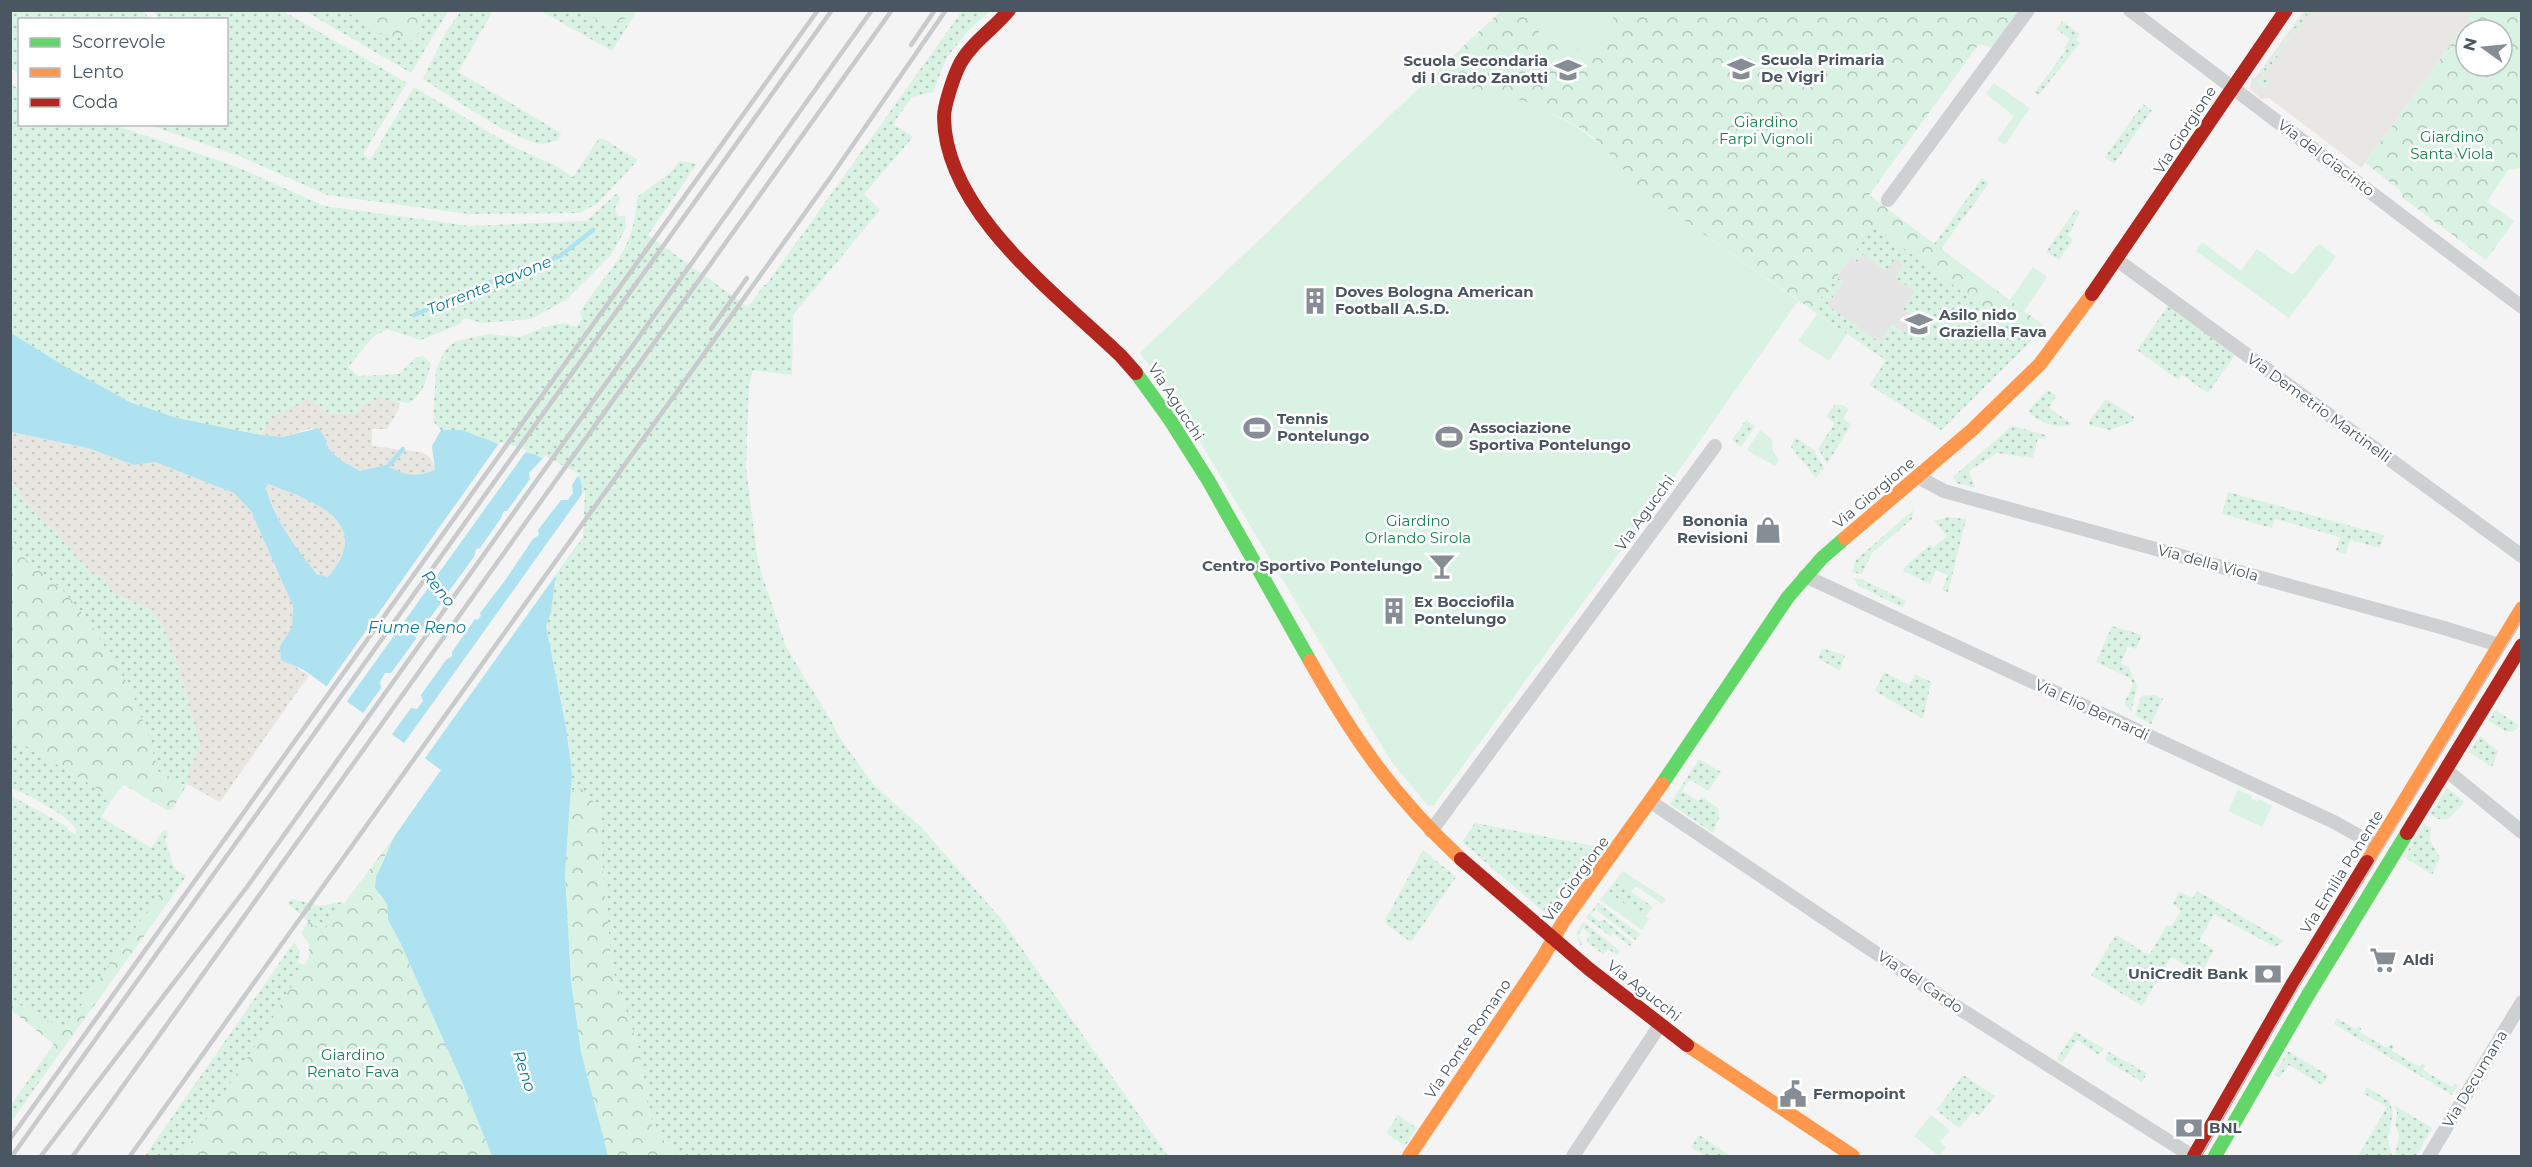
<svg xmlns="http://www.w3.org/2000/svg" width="2532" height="1167" font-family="Montserrat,sans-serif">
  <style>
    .commercial { fill: #e8e7e3 }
    .education { fill: #e6e5e6 }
    .grass { fill: url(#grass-dots) }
    .forest { fill: url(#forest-crowns); fill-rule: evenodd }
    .sand { fill: url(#sand-dots) }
    .garden { fill: #d9f2e3 }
    .water { fill: #aee2f0; fill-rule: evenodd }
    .pier { fill: #f4f4f4 }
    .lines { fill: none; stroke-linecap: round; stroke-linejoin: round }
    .stream { stroke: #aee2f0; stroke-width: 4.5 }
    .street { stroke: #ced0d2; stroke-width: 14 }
    .fast { stroke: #63d668; stroke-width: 14 }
    .slow { stroke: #ff974d; stroke-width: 14 }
    .jam { stroke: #b3261e; stroke-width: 14 }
    .tram { stroke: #c9cacc; stroke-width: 1.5 }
    .rail { stroke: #c9cacc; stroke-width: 4.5 }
    .labels { text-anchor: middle; stroke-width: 5; stroke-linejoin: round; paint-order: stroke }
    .poi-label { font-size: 15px; font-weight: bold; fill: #4a5661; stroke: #fff; text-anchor: start }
    .park-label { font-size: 15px; fill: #17864f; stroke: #fff }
    .street-label { font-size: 15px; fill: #4a5661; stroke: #fff }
    .water-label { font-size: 16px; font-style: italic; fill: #0c7c9b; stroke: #fff }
  </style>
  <defs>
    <pattern id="grass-dots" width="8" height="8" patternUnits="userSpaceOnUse" patternTransform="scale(1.5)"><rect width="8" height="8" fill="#d9f2e3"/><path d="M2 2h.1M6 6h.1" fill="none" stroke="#b2c7bb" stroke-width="1.8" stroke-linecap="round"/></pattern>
    <pattern id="forest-crowns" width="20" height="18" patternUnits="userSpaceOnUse" patternTransform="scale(1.5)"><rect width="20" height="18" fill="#d9f2e3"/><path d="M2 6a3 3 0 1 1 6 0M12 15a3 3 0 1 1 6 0" fill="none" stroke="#b2c7bb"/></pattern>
    <pattern id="sand-dots" width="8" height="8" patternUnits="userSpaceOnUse" patternTransform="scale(1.5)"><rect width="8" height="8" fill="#e7e6e1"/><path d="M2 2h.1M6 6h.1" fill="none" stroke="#c8c7c4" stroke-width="1.8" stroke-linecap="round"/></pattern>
  </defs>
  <rect width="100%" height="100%" fill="#f4f4f4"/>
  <path class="commercial" d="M2304,11H2475L2361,168L2269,98L2261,99L2250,89L2252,77L2255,78Z"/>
  <path class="education" d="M1874,226L2030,342L1941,430L1870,385L1886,360L1812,310Z"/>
  <g class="grass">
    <path d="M10,11H144L149,19L20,20L19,75L11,68Z"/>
    <path d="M154,11H283L407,83L363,154L370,160L414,87L512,146L556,166L573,177L597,141L602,138L638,160L598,203L580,213L469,214L327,195L237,155L149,125L226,124V20L159,19Z"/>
    <path d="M305,11H448L411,73Z"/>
    <path d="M461,11H493L458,72L561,133L558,140C550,143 543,145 535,143C503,133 453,98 423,79L446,32Z"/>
    <path d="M541,11H583L607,27L622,21L637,11L612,51Z"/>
    <path d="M962,11H990L968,31L947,57L933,92L912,97L893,124L913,137L864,194L880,210L793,315L792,375L753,370L749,386L746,468L758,562L786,647L833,724L839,737L874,785L922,828L1001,919L1168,1156H677L653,1128L638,1046L612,968L602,861V813L579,788L571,792C573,736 555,680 546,625L551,612L556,575L580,542L582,487L580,478L534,454L514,450L462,430H441L433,421L436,369L445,350L456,341L489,334L520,337L545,327L563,323L577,327L582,318L580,312C607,269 635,254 637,197L670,173L680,161L697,164L648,235L748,307L764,285H766Z"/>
    <path d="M2306,11H2310L2263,76L2271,82L2266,88L2256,81Z"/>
    <path d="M2062,21L2080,34L2076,40L2080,43L2039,95L2035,92L2066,50L2064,48L2070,39L2056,29Z"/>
    <path d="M11,84L19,89L20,124L114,125L235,166L324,206L470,226L586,221L617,193L620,199L615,208L617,216H625L626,228L611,255L566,300L531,319L482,323L465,318L462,320V323L421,340L387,329L372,338L348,367L358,376L399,374L416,358L423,356L431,364C426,380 424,393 409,403L392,401L365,404L357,413L330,414L320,406L263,429L261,435C233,428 203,425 175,417C116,400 60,368 11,333Z"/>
    <path d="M2143,104L2152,110L2114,164L2105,157Z"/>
    <path d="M1982,178L1989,183L1941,249L2043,325L2040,330L1892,213L1934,244Z"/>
    <path d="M2076,209L2080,212L2068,235L2073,240L2059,260L2046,252Z"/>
    <path d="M1874,226L2030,342L1941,430L1870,385L1886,360L1812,310L1836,277L1844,282L1827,305L1879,342L1892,324L1906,333L1916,319L1903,309L1915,291L1895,278L1903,265L1895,259L1886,271L1863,254L1857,262L1850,257Z"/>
    <path d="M2168,306L2235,355L2208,393L2182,375L2178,380L2137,350Z"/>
    <path d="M2047,391H2050L2056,396L2049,408L2072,424C2059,431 2041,422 2030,414L2029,410Z"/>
    <path d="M2106,399L2134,417V421L2110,430L2089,425V421Z"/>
    <path d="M1834,405H1842L1849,409L1843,418L1851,425L1827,464L1818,448L1834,425L1833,422L1826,417Z"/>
    <path d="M1746,420L1755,426L1741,447L1732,440Z"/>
    <path d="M2012,426L2046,435L2045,440L2038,438L2033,458L1997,453L1969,471L1975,488L1956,483L1954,476Z"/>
    <path d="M1795,437L1814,450L1824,468L1816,478L1791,447Z"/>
    <path d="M10,480L24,500L43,522L60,536L88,571L100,576L116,595L146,607L161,623L177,663L200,745L187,776V784L178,785L172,810H167L11,719Z"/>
    <path d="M2228,492L2384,535L2380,548L2350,540L2346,554L2336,551L2340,537L2275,519L2272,528L2222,514Z"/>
    <path d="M1913,510L1912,519L1872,553L1862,574L1852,572L1856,560Z"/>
    <path d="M1947,517L1966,519L1948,592L1942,590L1948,575L1936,570L1930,584L1903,571L1905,566L1930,545L1933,548L1947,536L1934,521Z"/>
    <path d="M1853,578L1861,579L1906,601L1903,608L1859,586Z"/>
    <path d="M2112,626L2142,635L2136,649L2128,646L2121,663L2129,667L2137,687L2131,712L2124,704L2133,684L2130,678L2096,662Z"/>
    <path d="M1822,648L1845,655L1840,671L1818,658Z"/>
    <path d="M1884,672L1909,685L1915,674L1931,682L1923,719L1875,691Z"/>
    <path d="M2155,695L2163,699L2151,724L2135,716L2141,696Z"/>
    <path d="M2495,710L2519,725L2514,731L2507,732L2488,721Z"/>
    <path d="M2480,736L2498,751L2492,767L2469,752Z"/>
    <path d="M11,737L113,798L101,817L151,848L164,829L169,833L165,839L174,868L186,876L170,900L160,894L66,1027L52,1023L11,1000L10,795L66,826L69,831L75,834L77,831C71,817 26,793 11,788Z"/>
    <path d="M1699,759L1721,772L1708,791L1690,779L1682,791L1698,801L1702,797L1718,808L1719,818L1713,833L1670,804Z"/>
    <path d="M2447,788L2465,802L2448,819H2438L2430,814Z"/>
    <path d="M1475,823L1599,847L1551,911L1544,912L1462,842Z"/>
    <path d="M2424,823L2431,829L2430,840L2440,858L2432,875L2404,857Z"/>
    <path d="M1423,850L1456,877L1411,942L1388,926L1385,920Z"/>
    <path d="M1615,881L1653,907L1645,916L1650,920L1648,921L1607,891Z"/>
    <path d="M2197,891L2284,941L2275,947L2214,914L2199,941L2214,950L2201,974L2171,957L2142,1006L2091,975L2116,935L2149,955L2167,925L2171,927L2181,910L2172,904L2179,892L2193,898Z"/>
    <path d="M293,899L320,906L341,902L346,904C360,937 332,972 318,999C313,1007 311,1016 309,1025C303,1048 307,1072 296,1093L289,1095L284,1103V1110L243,1156H145L294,942L300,952L298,963L307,966L316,980H319L335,960L332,942L289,905L288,902Z"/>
    <path d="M1598,903L1640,934L1635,940L1596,910L1591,915L1600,922L1603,919L1633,943L1630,946L1613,933L1610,936L1586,918Z"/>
    <path d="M1583,922L1620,951L1617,955L1608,949L1603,954L1586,941L1591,935L1583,928L1578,936L1583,944L1580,945L1576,933Z"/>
    <path d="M2337,1018L2355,1029L2358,1026L2361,1028L2360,1032L2387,1048L2391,1044L2394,1046L2392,1051L2420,1067L2423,1064L2426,1065L2423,1070L2452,1087L2455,1083L2458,1085L2452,1095L2334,1024Z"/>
    <path d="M2075,1031L2104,1049L2099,1055L2077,1040L2062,1063L2057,1059Z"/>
    <path d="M2288,1051L2328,1075L2322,1085L2289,1065L2280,1077L2274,1075Z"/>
    <path d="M2109,1052L2147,1073L2142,1082L2105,1060Z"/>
    <path d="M46,1055L47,1062L52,1064L11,1122V1105Z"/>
    <path d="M1963,1075L1995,1096L1979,1116L1973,1112L1959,1128L1936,1110Z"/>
    <path d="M2367,1087L2389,1101L2393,1112L2388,1139L2392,1156H2358L2387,1107L2363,1093Z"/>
    <path d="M2394,1105L2432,1128L2416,1156H2395L2399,1136L2395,1123L2397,1113Z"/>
    <path d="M1398,1115L1417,1128L1405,1146L1386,1133Z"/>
    <path d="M1699,1135L1731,1156H1705L1691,1147Z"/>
  </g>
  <g class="forest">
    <path d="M423,11L416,41L375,32L346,11Z"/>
    <path d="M583,11H636L622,21L607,27Z"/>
    <path d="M1501,11H2020L1992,48L1979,44L1869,195L2043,325L2030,342L1874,226L1812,310L1643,192C1624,177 1613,154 1594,138C1557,108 1506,100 1462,87H1453L1437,71Z"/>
    <path d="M2475,11H2522L2521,168L2508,170L2487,202L2514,221L2486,260L2403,198L2400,190L2365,163ZM2466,30H2502V66H2466Z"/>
    <path d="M11,538L26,560L62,589L89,622L130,687L150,740L158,771L172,778L178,785L187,784L172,810H167L124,784L113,798L11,737Z"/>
    <path d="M579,788L586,792L602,813V861L612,968L638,1046L653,1128L677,1156H608L604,1148L581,1052L571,981L565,874L571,792Z"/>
    <path d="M394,837L380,866L379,896L387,904L388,920L400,942L463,1084L492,1156H182L265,1031L309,957V944L301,933L309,921L322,933Z"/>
    <path d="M160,893L166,894L170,900L52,1064L46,1062V1055L54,1044L12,1011L11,1000L52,1023L66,1027Z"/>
  </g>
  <g class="sand">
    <path d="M380,397L400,403L398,411L387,429H372V446L421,452C430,456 433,460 435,470C415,477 404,476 385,465L360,471L340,460L326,446L327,440L312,428L283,437L261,435L271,418L308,398L330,414L357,413L365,404Z"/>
    <path d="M10,432L88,448L134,465L155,462L234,493L251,511L293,606L292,627L280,646L298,669L309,675L220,802L187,784V776L200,745L177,663L161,623L146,607L116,595L100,576L89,572L60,536L43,522L24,500L11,480Z"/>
    <path d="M268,484C312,501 376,521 328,577C305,576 271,508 266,487Z"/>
  </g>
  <g class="garden">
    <path d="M1545,10L1598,11L1614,15L1603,56L1537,38Z"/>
    <path d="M1437,71L1453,87L1480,90L1525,101L1572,124L1602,145L1643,192L1798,301L1649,513L1434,805L1428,806L1391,761L1175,400L1140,353Z"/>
    <path d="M1994,83L2030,108L2005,145L1997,140L2014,116L1986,94Z"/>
    <path d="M2202,242L2241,271L2257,249L2291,274L2295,273L2316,246L2320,244L2336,257L2289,318L2196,251Z"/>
    <path d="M2033,267L2047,277L2024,311L2010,300Z"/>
    <path d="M1817,314L1847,334L1829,361L1798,341Z"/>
    <path d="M1760,430L1772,439L1773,451L1779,460L1775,466L1747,450Z"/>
    <path d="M2238,790L2252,796V799L2257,801L2259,799L2272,806L2262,827L2228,811Z"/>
    <path d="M1623,871L1666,899L1662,904L1636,886L1631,892L1615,881Z"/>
    <path d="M1607,891L1648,921L1642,930L1600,900Z"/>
    <path d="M1931,1115L1950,1130L1940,1142L1946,1147L1939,1156L1914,1136Z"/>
  </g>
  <path class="water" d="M11,333L64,366L130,402L177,418L261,435L283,437L318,428L327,441L326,446L340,460L360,471L390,464L389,467C407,476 416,477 435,470L432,446L441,430H462L514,450L534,454L580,478L582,487L580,542L556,575L551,612L546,626L566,727L572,774L565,874L571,981L581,1052L608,1156H492L463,1084L400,942L388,920L387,904L375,888L376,877L394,837L441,770L304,670L281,660L280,646L292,627L293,606L251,511L234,493L155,462L134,465L88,448L11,432ZM268,484C312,501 376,521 328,577L317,574C296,549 275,520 266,488Z"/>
  <g class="pier">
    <path d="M500,442L527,450L345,704L324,690Z"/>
    <path d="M545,456L579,474L572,485L573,493L568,500H561L538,530L539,535L533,539L506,579L480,613L481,616L477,620L475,619L452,652V656L446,660L421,695L423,701L417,709L411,708L390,737L361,716L381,688L380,682L385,673H391L416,639L415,635L422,629L444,599L446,592L449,591L474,557L476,549L480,548L501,518L504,511H507L530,479L529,473Z"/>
    <path d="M585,490L583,537L423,761L402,746Z"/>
  </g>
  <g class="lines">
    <g class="stream">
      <path d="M414,315L500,278L560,256L593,230"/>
      <path d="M390,464L403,449"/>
    </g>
    <g class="street">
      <path d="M2130,10L2522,307"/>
      <path d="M1888,200L2028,10"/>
      <path d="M2117,260L2522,556"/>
      <path d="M1918,477L1944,491L2444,628L2499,645"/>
      <path d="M1805,576L2334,822L2377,846"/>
      <path d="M2446,770L2522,832"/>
      <path d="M1651,802L1949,1002L2192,1156"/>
      <path d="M1431,831L1715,446"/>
      <path d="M1573,1156L1660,1025"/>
      <path d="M2429,1156L2522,1002"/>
    </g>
    <g class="fast">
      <path d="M1136,373L1170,420L1208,480L1310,661"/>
      <path d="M1662,784L1788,597L1822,558L1845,538"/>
      <path d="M2215,1156L2308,995L2407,833"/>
    </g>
    <g class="slow">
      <path d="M1845,538L1972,430L2040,364L2092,294"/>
      <path d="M1310,661C1354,739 1395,798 1461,859"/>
      <path d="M2367,862L2522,608"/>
      <path d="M1687,1045L1853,1156"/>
      <path d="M1409,1156L1543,957L1563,922L1662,784"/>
    </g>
    <g class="jam">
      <path d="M1009,10C994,29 968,45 958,68C953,79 944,106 944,117C945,213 1058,295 1121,356L1136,373"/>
      <path d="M2092,294L2286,10"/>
      <path d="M2407,833L2522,645"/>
      <path d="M1461,859L1589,969L1687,1045"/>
      <path d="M2194,1156L2292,985L2367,862"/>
    </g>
    <path class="tram" d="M2201,1156L2297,989L2522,620"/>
    <g class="rail">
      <path d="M911,45L935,10"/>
      <path d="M711,329L747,278"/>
      <path d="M10,1139L818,10"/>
      <path d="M12,1156L832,10"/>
      <path d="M41,1156L247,887L872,10"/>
      <path d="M73,1156L892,10"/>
      <path d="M130,1156L830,178L946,10"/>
    </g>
  </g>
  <defs>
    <symbol id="school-bare" viewBox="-9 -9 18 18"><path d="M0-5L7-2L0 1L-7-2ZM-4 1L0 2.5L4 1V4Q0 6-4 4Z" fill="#868d94" stroke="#fff" stroke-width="2.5" paint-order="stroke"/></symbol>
    <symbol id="building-bare" viewBox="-9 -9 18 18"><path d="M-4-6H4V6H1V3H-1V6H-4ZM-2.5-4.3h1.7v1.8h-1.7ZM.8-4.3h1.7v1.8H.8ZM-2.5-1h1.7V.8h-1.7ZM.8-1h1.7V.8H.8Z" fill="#868d94" stroke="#fff" stroke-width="2.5" paint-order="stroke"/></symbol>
    <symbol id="stadium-bare" viewBox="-9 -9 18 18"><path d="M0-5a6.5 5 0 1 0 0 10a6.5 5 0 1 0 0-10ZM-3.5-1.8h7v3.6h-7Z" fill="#868d94" stroke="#fff" stroke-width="2.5" paint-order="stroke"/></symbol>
    <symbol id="shop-bare" viewBox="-9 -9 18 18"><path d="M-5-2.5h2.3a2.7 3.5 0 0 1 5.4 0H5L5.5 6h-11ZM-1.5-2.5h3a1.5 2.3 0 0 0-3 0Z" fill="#868d94" stroke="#fff" stroke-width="2.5" paint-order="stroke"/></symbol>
    <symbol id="bar-bare" viewBox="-9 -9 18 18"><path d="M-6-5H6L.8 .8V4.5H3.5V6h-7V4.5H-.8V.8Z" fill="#868d94" stroke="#fff" stroke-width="2.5" paint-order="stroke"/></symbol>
    <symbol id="supermarket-bare" viewBox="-9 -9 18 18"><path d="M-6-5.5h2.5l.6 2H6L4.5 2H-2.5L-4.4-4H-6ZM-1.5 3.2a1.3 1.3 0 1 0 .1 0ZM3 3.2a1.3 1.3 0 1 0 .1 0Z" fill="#868d94" stroke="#fff" stroke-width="2.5" paint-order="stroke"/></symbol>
    <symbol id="bank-bare" viewBox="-9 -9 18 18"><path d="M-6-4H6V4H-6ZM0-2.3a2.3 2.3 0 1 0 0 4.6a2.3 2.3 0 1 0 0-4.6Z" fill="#868d94" stroke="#fff" stroke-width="2.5" paint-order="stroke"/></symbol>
    <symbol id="civic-bare" viewBox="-9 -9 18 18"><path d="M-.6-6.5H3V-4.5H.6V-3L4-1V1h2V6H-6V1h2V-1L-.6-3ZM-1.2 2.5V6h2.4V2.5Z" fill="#868d94" stroke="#fff" stroke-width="2.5" paint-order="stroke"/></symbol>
  </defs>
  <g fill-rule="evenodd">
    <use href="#school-bare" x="1722" y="50" width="38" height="38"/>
    <use href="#school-bare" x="1549" y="51" width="38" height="38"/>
    <use href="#building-bare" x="1296" y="282" width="38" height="38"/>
    <use href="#school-bare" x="1900" y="305" width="38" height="38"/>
    <use href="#stadium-bare" x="1238" y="409" width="38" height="38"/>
    <use href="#stadium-bare" x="1430" y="418" width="38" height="38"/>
    <use href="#shop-bare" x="1749" y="511" width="38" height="38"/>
    <use href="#bar-bare" x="1423" y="547" width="38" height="38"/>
    <use href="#building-bare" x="1375" y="592" width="38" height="38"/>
    <use href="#supermarket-bare" x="2364" y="941" width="38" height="38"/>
    <use href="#bank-bare" x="2249" y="955" width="38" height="38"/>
    <use href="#civic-bare" x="1774" y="1075" width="38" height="38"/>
    <use href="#bank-bare" x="2170" y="1109" width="38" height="38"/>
  </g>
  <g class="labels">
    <g class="poi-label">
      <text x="1761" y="65">Scuola Primaria<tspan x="1761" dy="17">De Vigri</tspan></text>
      <text x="1548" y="66" text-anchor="end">Scuola Secondaria<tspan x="1548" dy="17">di I Grado Zanotti</tspan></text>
      <text x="1335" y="297">Doves Bologna American<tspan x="1335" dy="17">Football A.S.D.</tspan></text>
      <text x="1939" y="320">Asilo nido<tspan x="1939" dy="17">Graziella Fava</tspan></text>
      <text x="1277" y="424">Tennis<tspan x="1277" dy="17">Pontelungo</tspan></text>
      <text x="1469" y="433">Associazione<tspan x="1469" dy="17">Sportiva Pontelungo</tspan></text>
      <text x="1748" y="526" text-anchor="end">Bononia<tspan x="1748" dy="17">Revisioni</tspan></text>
      <text x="1422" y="571" text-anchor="end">Centro Sportivo Pontelungo</text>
      <text x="1414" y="607">Ex Bocciofila<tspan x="1414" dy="17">Pontelungo</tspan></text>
      <text x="2403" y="965">Aldi</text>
      <text x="2248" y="979" text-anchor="end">UniCredit Bank</text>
      <text x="1813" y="1099">Fermopoint</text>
      <text x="2209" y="1133">BNL</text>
    </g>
    <g class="park-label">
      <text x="1766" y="127">Giardino<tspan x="1766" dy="17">Farpi Vignoli</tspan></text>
      <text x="2452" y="142">Giardino<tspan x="2452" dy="17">Santa Viola</tspan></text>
      <text x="1418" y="526">Giardino<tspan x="1418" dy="17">Orlando Sirola</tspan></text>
      <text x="353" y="1060">Giardino<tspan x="353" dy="17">Renato Fava</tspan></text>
    </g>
    <g class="street-label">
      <text transform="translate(2185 130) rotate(-57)" y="5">Via Giorgione</text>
      <text transform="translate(2326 158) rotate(37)" y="5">Via del Giacinto</text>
      <text transform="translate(1176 402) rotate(57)" y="5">Via Agucchi</text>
      <text transform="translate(2319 408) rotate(36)" y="5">Via Demetrio Martinelli</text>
      <text transform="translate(1874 493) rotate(-40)" y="5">Via Giorgione</text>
      <text transform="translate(1645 513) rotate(-54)" y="5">Via Agucchi</text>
      <text transform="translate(2208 563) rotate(15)" y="5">Via della Viola</text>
      <text transform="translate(2092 710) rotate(25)" y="5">Via Elio Bernardi</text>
      <text transform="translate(2342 872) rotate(-58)" y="5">Via Emilia Ponente</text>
      <text transform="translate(1576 879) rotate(-54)" y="5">Via Giorgione</text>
      <text transform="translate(1920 982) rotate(34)" y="5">Via del Cardo</text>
      <text transform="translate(1644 991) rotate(38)" y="5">Via Agucchi</text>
      <text transform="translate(1468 1039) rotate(-56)" y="5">Via Ponte Romano</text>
      <text transform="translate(2475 1079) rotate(-59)" y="5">Via Decumana</text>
    </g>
    <g class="water-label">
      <text transform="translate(489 285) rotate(-22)" y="6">Torrente Ravone</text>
      <text transform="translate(439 588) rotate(50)" y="6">Reno</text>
      <text x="417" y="633">Fiume Reno</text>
      <text transform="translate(525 1071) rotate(72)" y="6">Reno</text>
    </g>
  </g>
  <rect width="2532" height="1167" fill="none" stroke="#4a5661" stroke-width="24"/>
  <rect x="18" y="18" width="210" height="108" fill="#ffffff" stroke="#b7bbc0" stroke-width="1.5"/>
  <rect x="30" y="38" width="30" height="9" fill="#63d668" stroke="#b7bbc0" stroke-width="1.5"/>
  <text x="72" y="48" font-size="18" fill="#4a5661">Scorrevole</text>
  <rect x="30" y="68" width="30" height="9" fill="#ff974d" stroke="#b7bbc0" stroke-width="1.5"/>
  <text x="72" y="78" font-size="18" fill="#4a5661">Lento</text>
  <rect x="30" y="98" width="30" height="9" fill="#b3261e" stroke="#b7bbc0" stroke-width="1.5"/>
  <text x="72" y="108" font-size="18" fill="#4a5661">Coda</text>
  <g transform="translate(2484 48) rotate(285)"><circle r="28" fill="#ffffff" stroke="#b7bbc0" stroke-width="1.5"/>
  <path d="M0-4.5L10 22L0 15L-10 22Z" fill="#868d94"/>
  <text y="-9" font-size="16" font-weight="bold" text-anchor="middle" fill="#4a5661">N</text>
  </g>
</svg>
